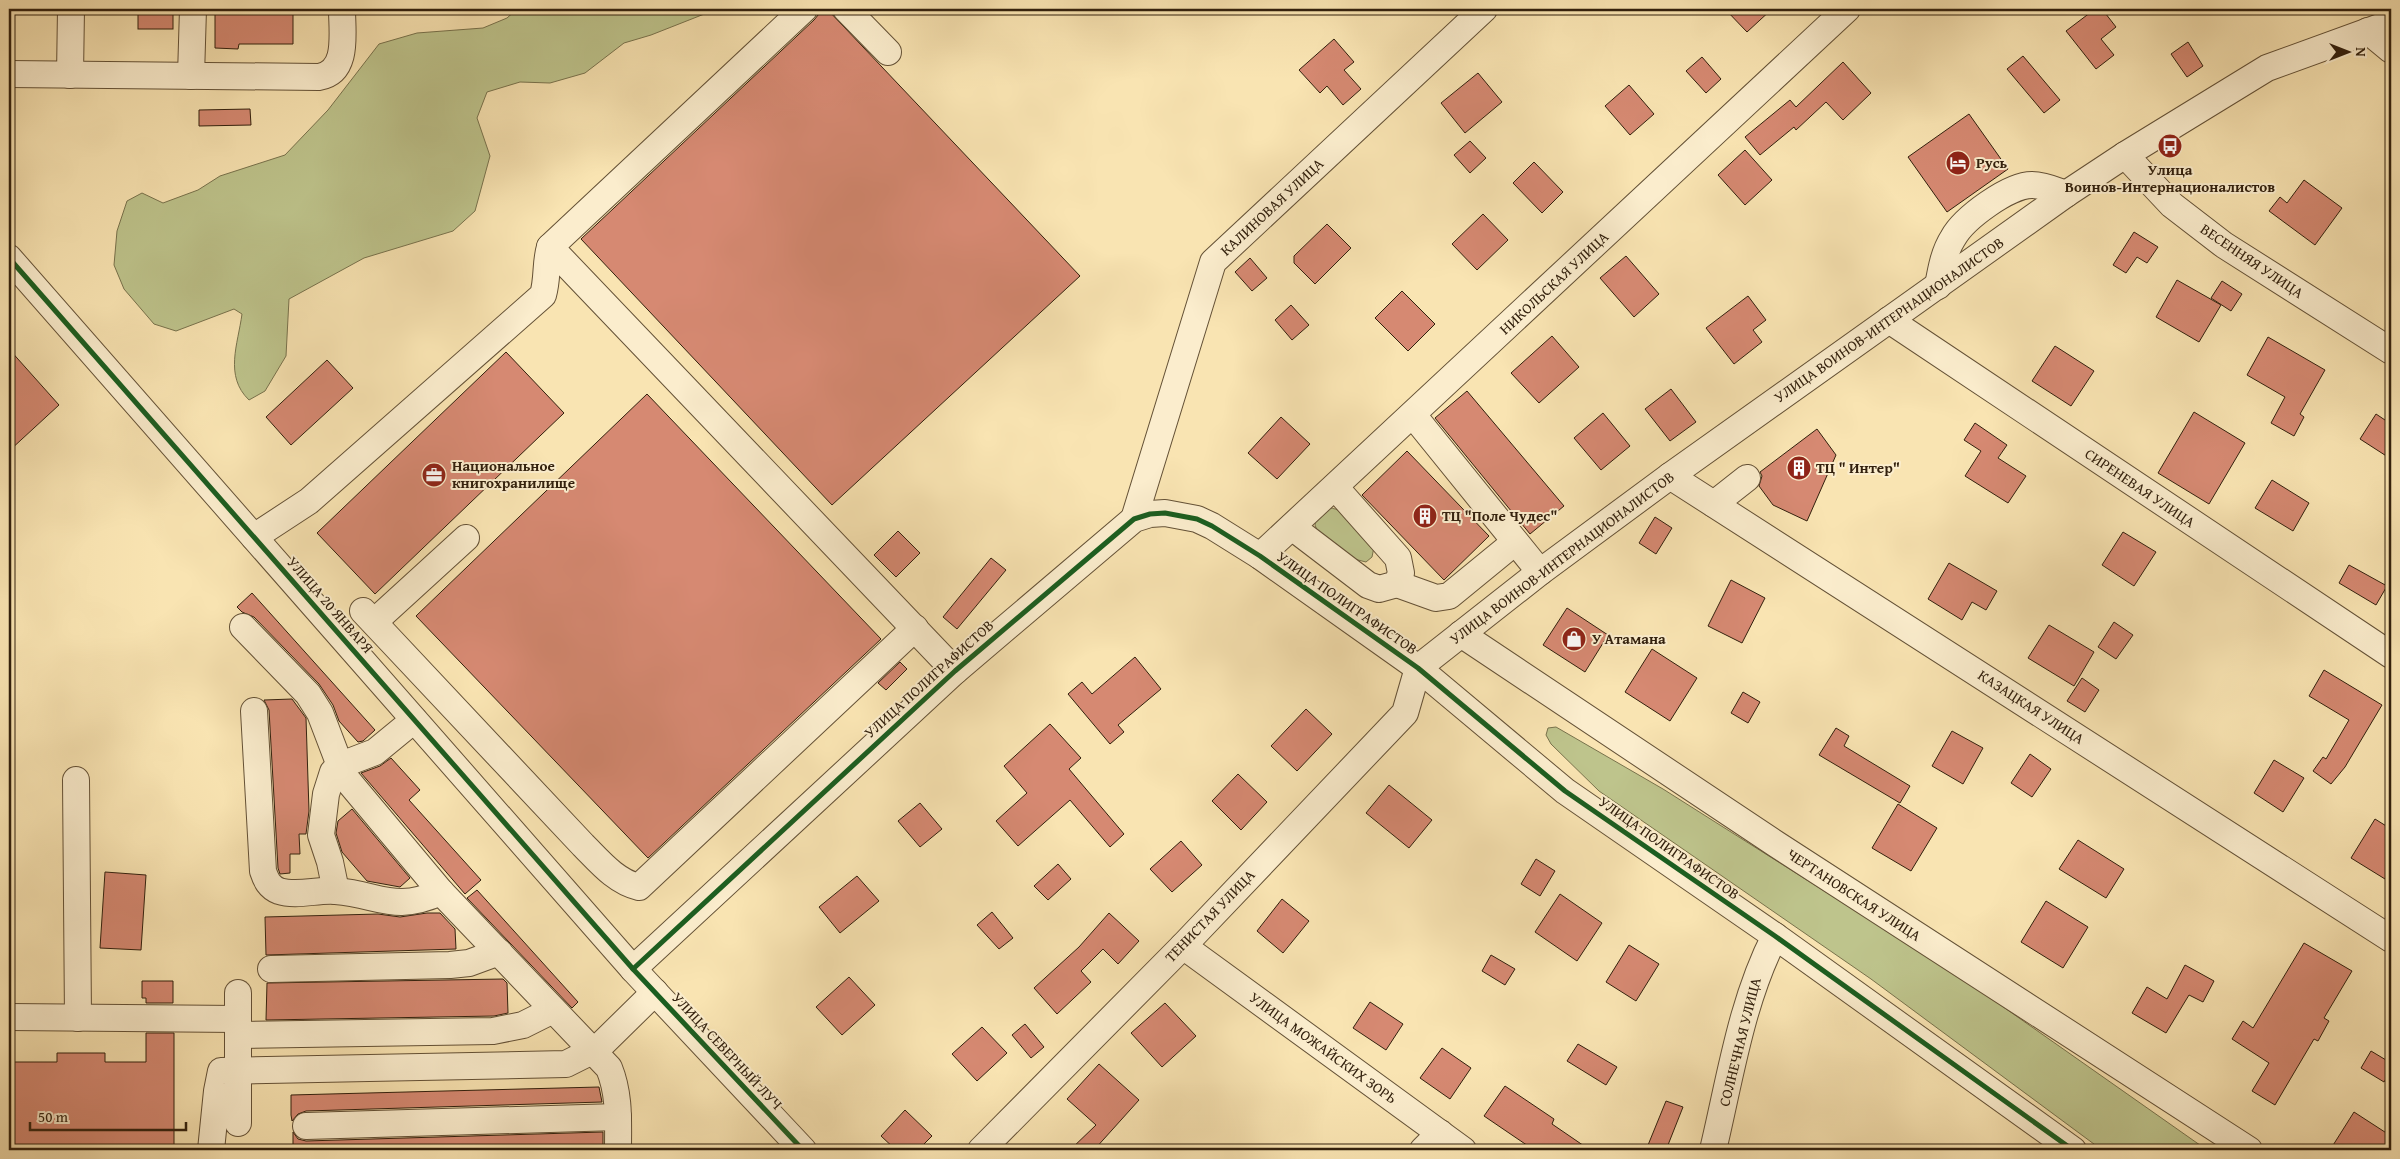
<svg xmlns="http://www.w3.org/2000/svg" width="2400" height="1159" font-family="'Gentium Book Plus',serif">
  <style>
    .green { fill: #bec48c; stroke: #78724c }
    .building { fill: #d68972; stroke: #32200d }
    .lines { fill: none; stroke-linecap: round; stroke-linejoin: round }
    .minor-casing { stroke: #645136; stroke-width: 28 }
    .minor { stroke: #fbedcd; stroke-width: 26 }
    .cycleway-casing { stroke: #fbedcd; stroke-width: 8 }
    .cycleway { stroke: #1b5e20; stroke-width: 5 }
    .labels { text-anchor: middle; stroke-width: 4; stroke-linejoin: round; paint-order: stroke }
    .poi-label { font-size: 15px; font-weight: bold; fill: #32200d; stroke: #fbedcd; text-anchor: start }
    .street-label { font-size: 15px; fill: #32200d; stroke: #fbedcd }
  </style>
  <rect width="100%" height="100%" fill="#f9e4b2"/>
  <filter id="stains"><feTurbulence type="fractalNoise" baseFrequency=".004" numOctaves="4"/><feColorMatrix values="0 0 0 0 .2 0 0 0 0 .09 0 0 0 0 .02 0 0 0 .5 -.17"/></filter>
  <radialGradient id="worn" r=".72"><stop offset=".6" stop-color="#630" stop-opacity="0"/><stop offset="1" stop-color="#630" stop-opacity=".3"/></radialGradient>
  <g class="green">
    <path d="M517,9H717L651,35L624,43L585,73L550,83L520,82L487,92L477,118L490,156L475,211L453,231L364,258L289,299L286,356L265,391L249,400C224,376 238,344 242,314L234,309L176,331L154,324L124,289L114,265L117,231L127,201L142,193L163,203L198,190L220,176L285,155L328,110L379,44L417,33L483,28L507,18Z"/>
    <path d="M1329,508C1347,508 1363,535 1374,547L1372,557L1366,562L1354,559L1317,530L1315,525L1317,516Z"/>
    <path d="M1556,727L1663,789L1965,980L2207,1150H2102L1871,979L1599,791L1551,744L1546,735L1548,728Z"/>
  </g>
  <g class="building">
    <rect x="138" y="9" width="35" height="20"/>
    <path d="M215,9H293V44H239L238,49L215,48Z"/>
    <path d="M823,9H827L1080,276L832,505L581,239L814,20Z"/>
    <path d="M1725,9H1772L1747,32Z"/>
    <path d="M2095,9H2102L2116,27L2101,39L2114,55L2096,69L2066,31Z"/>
    <path d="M1334,39L1354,62L1344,70L1361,89L1343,105L1327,86L1320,93L1299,70Z"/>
    <path d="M2188,42L2203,66L2187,77L2171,54Z"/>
    <path d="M2023,56L2060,100L2044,113L2007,69Z"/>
    <path d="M1702,57L1721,79L1706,93L1686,71Z"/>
    <path d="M1843,62L1871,93L1843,120L1826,102L1796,130L1794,127L1760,155L1745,137L1790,100L1796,107Z"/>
    <path d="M1478,73L1502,102L1465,133L1441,103Z"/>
    <path d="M1629,85L1654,114L1630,135L1605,106Z"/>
    <path d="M250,109L251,125L199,126V110Z"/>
    <path d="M1969,114L2008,169L1947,212L1908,157Z"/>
    <path d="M1470,141L1486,158L1470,173L1454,155Z"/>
    <path d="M1745,150L1772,180L1745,205L1718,175Z"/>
    <path d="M1534,162L1563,192L1542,213L1513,183Z"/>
    <path d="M2304,180L2342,208L2315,245L2269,211L2280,197L2287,203Z"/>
    <path d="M1483,214L1508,240L1477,270L1452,244Z"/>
    <path d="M1327,224L1351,248L1315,284L1294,263V256Z"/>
    <path d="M2134,232L2158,247L2147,263L2137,257L2126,273L2113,265Z"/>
    <path d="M1626,256L1659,294L1634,317L1600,278Z"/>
    <path d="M1250,258L1267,278L1252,291L1235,272Z"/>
    <path d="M2177,280L2221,305L2199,342L2156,317Z"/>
    <path d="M2222,281L2242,294L2231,311L2211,298Z"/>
    <path d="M1402,291L1435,324L1408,351L1375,318Z"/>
    <path d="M1748,296L1766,320L1753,330L1762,342L1734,364L1706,328Z"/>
    <path d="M1291,305L1309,325L1292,340L1275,320Z"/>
    <path d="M1552,336L1579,367L1539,403L1511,373Z"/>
    <path d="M2268,337L2325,370L2300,414L2304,417L2294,436L2271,423L2285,397L2247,375Z"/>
    <path d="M2055,346L2094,371L2071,406L2032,381Z"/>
    <path d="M9,349L59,405L9,451Z"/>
    <path d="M506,352L564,413L375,594L317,533Z"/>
    <path d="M327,360L353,388L291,445L266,417Z"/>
    <path d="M1671,389L1696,422L1670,441L1645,409Z"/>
    <path d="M1467,391L1564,506L1530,534L1435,418Z"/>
    <path d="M647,394L881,639L648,858L416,616Z"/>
    <path d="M2194,412L2245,443L2209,504L2158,473Z"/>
    <path d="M1603,413L1630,446L1601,470L1574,438Z"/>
    <path d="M2376,414L2391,424V459L2360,439Z"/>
    <path d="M1281,417L1310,444L1277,479L1248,453Z"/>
    <path d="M1975,423L2007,445L1998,458L2026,476L2008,503L1965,476L1981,451L1964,440Z"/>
    <path d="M1817,429L1836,455L1807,521L1773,505L1759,486L1762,476L1760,472Z"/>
    <path d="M1407,451L1489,536L1444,580L1362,495Z"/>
    <path d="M2272,480L2309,503L2293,531L2255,508Z"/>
    <path d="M1655,517L1672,528L1656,554L1639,543Z"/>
    <path d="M898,531L920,553L896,577L874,555Z"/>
    <path d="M2123,532L2156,552L2134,586L2102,565Z"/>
    <path d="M991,558L1006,570L957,629L943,617Z"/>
    <path d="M1949,563L1997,591L1986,610L1972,602L1962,620L1928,599Z"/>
    <path d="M2349,565L2387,586L2376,605L2339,583Z"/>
    <path d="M1731,580L1765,598L1742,643L1708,626Z"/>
    <path d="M252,593L375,730L363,741L358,742L339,721L333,705L319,684L254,617L242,612L237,607Z"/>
    <path d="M1567,608L1608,635L1585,672L1543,645Z"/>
    <path d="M2114,622L2133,635L2116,659L2098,647Z"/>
    <path d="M2049,625L2094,652L2074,686L2028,658Z"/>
    <path d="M1652,649L1697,678L1670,721L1625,692Z"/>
    <path d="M1135,657L1161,689L1118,725L1124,732L1110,744L1068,694L1082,682L1092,694Z"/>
    <path d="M900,662L907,669L886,690L878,683Z"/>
    <path d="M2324,670L2382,705L2345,767L2331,784L2313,771L2323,757L2326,759L2349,720L2309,696Z"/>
    <path d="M2082,678L2099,690L2085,712L2067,701Z"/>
    <path d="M1743,692L1760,702L1748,723L1731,713Z"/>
    <path d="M292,699L306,718L309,811L306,834H299L300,854H290V873L280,874L278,868L269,710L264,700Z"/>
    <path d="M1306,709L1332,734L1297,771L1271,746Z"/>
    <path d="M1050,724L1081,758L1069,769L1124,834L1110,847L1070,800L1018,846L996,821L1027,793L1004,766Z"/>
    <path d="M1836,728L1849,736L1844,746L1910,786L1900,803L1819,755Z"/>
    <path d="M1952,731L1983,748L1963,784L1932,766Z"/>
    <path d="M2030,754L2051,769L2032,797L2011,783Z"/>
    <path d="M391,758L420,790L409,800L481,880L465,894L361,773L380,766Z"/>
    <path d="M2274,760L2304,778L2283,812L2254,793Z"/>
    <path d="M1238,774L1267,802L1241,830L1212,801Z"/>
    <path d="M1389,785L1432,820L1409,848L1366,813Z"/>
    <path d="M920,803L942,829L920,847L898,821Z"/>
    <path d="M1898,804L1937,828L1911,871L1872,848Z"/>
    <path d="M352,809L410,878L400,887L367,881L342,852L336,833L338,821Z"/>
    <path d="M2375,819L2391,829V869L2385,879L2351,858Z"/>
    <path d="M2078,840L2124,869L2106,898L2059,869Z"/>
    <path d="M1181,841L1202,865L1172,892L1150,869Z"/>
    <path d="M1536,859L1555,871L1540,896L1521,884Z"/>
    <path d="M1058,864L1071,879L1048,900L1034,886Z"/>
    <path d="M105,872L146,875L141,950L100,948Z"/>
    <path d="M857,876L879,901L840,933L819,907Z"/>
    <path d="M477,890L578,1002L572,1008L467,898Z"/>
    <path d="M1560,894L1602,923L1577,961L1535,932Z"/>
    <path d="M1282,899L1309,921L1283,953L1257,931Z"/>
    <path d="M2046,901L2088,927L2063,968L2021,942Z"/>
    <path d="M992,912L1013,938L999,949L977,925Z"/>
    <path d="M427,913H440L455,929L456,949L266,955L265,917L378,914L400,917Z"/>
    <path d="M1109,913L1139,941L1118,964L1103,949L1081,971L1091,982L1057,1014L1034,988L1079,947Z"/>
    <path d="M2304,943L2352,971L2324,1018L2329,1021L2318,1041L2314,1039L2275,1105L2252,1091L2269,1063L2232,1039L2243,1021L2253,1028Z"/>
    <path d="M1629,945L1659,964L1636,1001L1606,982Z"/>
    <path d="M1491,955L1515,969L1505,985L1482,971Z"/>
    <path d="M2185,965L2214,981L2203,1002L2189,995L2166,1033L2132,1013L2147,987L2167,999Z"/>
    <path d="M849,977L875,1005L842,1035L816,1007Z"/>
    <path d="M503,979L507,983L508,1013L494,1016L266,1020L267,983Z"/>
    <path d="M142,981H173V1003H146V998H142Z"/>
    <path d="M1370,1002L1403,1024L1386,1050L1353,1028Z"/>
    <path d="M1165,1003L1196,1036L1162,1067L1131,1033Z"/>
    <path d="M1025,1024L1044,1047L1031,1058L1012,1035Z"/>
    <path d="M982,1027L1007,1053L977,1081L952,1054Z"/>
    <path d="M146,1033H174V1150H9V1062H57V1053H105V1062H146Z"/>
    <path d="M1578,1044L1617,1067L1606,1085L1567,1061Z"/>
    <path d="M1442,1048L1471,1068L1450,1099L1420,1078Z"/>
    <path d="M2371,1051L2391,1063V1070L2384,1082L2361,1068Z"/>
    <path d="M1099,1064L1139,1100L1094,1150H1070L1096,1125L1067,1099Z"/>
    <path d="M1505,1086L1554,1119L1552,1124L1590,1150H1534L1484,1116Z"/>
    <path d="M599,1087L602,1102L306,1111L298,1114L292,1121L291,1115V1095Z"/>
    <path d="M1666,1101L1683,1107L1666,1150H1646Z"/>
    <path d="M905,1110L932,1136L918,1150H896L881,1136Z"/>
    <path d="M2354,1112L2391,1136V1150H2330Z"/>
    <path d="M293,1132L298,1139L306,1141L603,1132V1149L293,1150Z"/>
  </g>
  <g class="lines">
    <defs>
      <g id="minor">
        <path d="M846,9L888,52"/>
        <path d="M2368,31L2391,50"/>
        <path d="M9,74L319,77C349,72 342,33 342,9"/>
        <path d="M70,75L71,9"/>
        <path d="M191,76L193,9"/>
        <path d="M2125,155L2172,205L2224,245L2391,351"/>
        <path d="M550,247L955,671"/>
        <path d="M9,258L633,969L803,1150"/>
        <path d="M1938,286C1941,269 1944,252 1953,238C1964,218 2009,185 2032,185C2044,185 2055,190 2066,194"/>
        <path d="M1889,320L2391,655"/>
        <path d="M1413,415L1540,572"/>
        <path d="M1670,476L2391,939"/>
        <path d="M1714,504L1747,478"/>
        <path d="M1134,519L1213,262L1484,9"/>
        <path d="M1292,527L1368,585L1379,589L1397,584L1401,573L1398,558L1335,487"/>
        <path d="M254,537L309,501L543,295C548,278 545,263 550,247L804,9"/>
        <path d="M1260,556L1847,9"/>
        <path d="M1397,584L1436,598L1449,596L1515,542"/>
        <path d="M363,611L583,845C599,861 616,882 639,887L915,628"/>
        <path d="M374,622L466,538"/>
        <path d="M243,627L308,694L320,713L344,776L441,892L609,1068C620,1095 618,1122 618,1150"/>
        <path d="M1461,634L1776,844L2249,1150"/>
        <path d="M1418,668L1540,572L1670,476L2066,194L2125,155L2267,68L2391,23"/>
        <path d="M254,711L263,871C266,880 269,887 279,891C297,897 318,889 336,891C381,895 394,913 441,892"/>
        <path d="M76,780L78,1018"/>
        <path d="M336,891L330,862L321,835L326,794L333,772L341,765L375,752L414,720"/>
        <path d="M1183,946L1463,1150"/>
        <path d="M271,969L450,965L469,963L499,952"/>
        <path d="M633,969L955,671L1134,519L1150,514L1165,513L1197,519L1212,526L1260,556L1418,668L1565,791L1775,936L2073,1150"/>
        <path d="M238,993V1123"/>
        <path d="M9,1017L238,1019"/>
        <path d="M238,1035L493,1031L523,1025L553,1010"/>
        <path d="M306,1126L618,1117"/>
        <path d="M211,1150L217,1091L221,1071L566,1064L598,1048L655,992"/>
        <path d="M981,1150L1183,946L1405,713L1418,668"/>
        <path d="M1423,1150L1440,1133"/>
        <path d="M1713,1150C1730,1079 1741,1002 1775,936"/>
      </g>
    </defs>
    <use href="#minor" class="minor-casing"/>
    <use href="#minor" class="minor"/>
    <defs>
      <g id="cycleway">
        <path d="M9,258L633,969L803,1150"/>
        <path d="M633,969L955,671L1134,519L1150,514L1165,513L1197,519L1212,526L1260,556L1418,668L1565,791L1775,936L2073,1150"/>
      </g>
    </defs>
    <use href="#cycleway" class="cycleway-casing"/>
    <use href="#cycleway" class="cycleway"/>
  </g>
  <defs>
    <symbol id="bus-disc" viewBox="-11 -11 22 22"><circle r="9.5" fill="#8f2418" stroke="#fbedcd"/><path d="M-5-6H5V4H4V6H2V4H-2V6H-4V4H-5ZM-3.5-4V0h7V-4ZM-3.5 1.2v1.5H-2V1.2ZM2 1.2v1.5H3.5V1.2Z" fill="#fff"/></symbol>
    <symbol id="hotel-disc" viewBox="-11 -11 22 22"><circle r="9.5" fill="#8f2418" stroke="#fbedcd"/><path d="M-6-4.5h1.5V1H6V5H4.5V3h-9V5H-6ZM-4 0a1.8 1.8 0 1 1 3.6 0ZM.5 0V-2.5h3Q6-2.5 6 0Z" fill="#fff"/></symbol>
    <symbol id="building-disc" viewBox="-11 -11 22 22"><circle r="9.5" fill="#8f2418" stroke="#fbedcd"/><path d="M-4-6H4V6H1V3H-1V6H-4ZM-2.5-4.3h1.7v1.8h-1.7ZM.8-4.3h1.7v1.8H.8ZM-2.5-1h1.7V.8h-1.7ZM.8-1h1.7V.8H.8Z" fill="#fff"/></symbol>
    <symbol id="office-disc" viewBox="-11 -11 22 22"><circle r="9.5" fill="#8f2418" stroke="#fbedcd"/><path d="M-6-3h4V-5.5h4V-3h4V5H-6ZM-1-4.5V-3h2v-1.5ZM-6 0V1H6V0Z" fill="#fff"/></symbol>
    <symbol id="shop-disc" viewBox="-11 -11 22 22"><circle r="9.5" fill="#8f2418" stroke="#fbedcd"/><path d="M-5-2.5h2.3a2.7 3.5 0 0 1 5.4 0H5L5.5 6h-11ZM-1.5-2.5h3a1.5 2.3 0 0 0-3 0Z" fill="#fff"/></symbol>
  </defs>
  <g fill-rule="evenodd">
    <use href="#bus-disc" x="2156" y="132" width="28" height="28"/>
    <use href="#hotel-disc" x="1944" y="149" width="28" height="28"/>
    <use href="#building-disc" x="1785" y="454" width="28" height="28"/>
    <use href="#office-disc" x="420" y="461" width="28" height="28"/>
    <use href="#building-disc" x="1411" y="502" width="28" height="28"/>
    <use href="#shop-disc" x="1560" y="625" width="28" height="28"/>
  </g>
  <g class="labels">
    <g class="poi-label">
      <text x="1976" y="168">Русь</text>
      <text x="2170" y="175" text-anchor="middle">Улица<tspan x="2170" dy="17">Воинов-Интернационалистов</tspan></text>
      <text x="452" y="471">Национальное<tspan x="452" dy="17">книгохранилище</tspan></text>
      <text x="1816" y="473">ТЦ " Интер"</text>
      <text x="1442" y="521">ТЦ "Поле Чудес"</text>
      <text x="1592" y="644">У Атамана</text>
    </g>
    <g class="street-label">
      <text transform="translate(1272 207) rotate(-43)" y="5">КАЛИНОВАЯ УЛИЦА</text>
      <text transform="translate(2252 261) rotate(34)" y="5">ВЕСЕННЯЯ УЛИЦА</text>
      <text transform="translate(1554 283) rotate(-43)" y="5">НИКОЛЬСКАЯ УЛИЦА</text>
      <text transform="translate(1889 320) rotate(-35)" y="5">УЛИЦА ВОИНОВ-ИНТЕРНАЦИОНАЛИСТОВ</text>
      <text transform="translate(2140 488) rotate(34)" y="5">СИРЕНЕВАЯ УЛИЦА</text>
      <text transform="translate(1562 558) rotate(-37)" y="5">УЛИЦА ВОИНОВ-ИНТЕРНАЦИОНАЛИСТОВ</text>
      <text transform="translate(1347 603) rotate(35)" y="5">УЛИЦА ПОЛИГРАФИСТОВ</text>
      <text transform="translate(330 605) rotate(49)" y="5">УЛИЦА 20 ЯНВАРЯ</text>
      <text transform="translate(929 679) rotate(-42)" y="5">УЛИЦА ПОЛИГРАФИСТОВ</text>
      <text transform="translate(2031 707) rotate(33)" y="5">КАЗАЦКАЯ УЛИЦА</text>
      <text transform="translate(1669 848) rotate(35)" y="5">УЛИЦА ПОЛИГРАФИСТОВ</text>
      <text transform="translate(1854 895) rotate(33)" y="5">ЧЕРТАНОВСКАЯ УЛИЦА</text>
      <text transform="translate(1210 916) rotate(-46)" y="5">ТЕНИСТАЯ УЛИЦА</text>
      <text transform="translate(1740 1042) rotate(-76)" y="5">СОЛНЕЧНАЯ УЛИЦА</text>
      <text transform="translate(1323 1048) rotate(36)" y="5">УЛИЦА МОЖАЙСКИХ ЗОРЬ</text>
      <text transform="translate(727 1051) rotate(47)" y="5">УЛИЦА СЕВЕРНЫЙ ЛУЧ</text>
    </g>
  </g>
  <rect width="2400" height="1159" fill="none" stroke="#f9e4b2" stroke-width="30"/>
  <rect x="10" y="10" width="2380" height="1139" fill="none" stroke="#32200d" stroke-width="2.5"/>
  <rect x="15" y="15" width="2370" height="1129" fill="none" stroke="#32200d"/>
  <g transform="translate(2348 52) rotate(90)" stroke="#fbedcd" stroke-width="4" paint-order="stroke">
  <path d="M0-4L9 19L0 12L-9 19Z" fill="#32200d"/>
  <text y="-8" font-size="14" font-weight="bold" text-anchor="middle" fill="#32200d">N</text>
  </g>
  <path d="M30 1122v8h156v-8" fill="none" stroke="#32200d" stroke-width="2.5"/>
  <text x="38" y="1122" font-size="15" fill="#32200d" stroke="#fbedcd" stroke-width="4" paint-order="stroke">50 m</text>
  <rect width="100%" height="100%" filter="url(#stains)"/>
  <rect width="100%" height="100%" fill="url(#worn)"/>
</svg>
